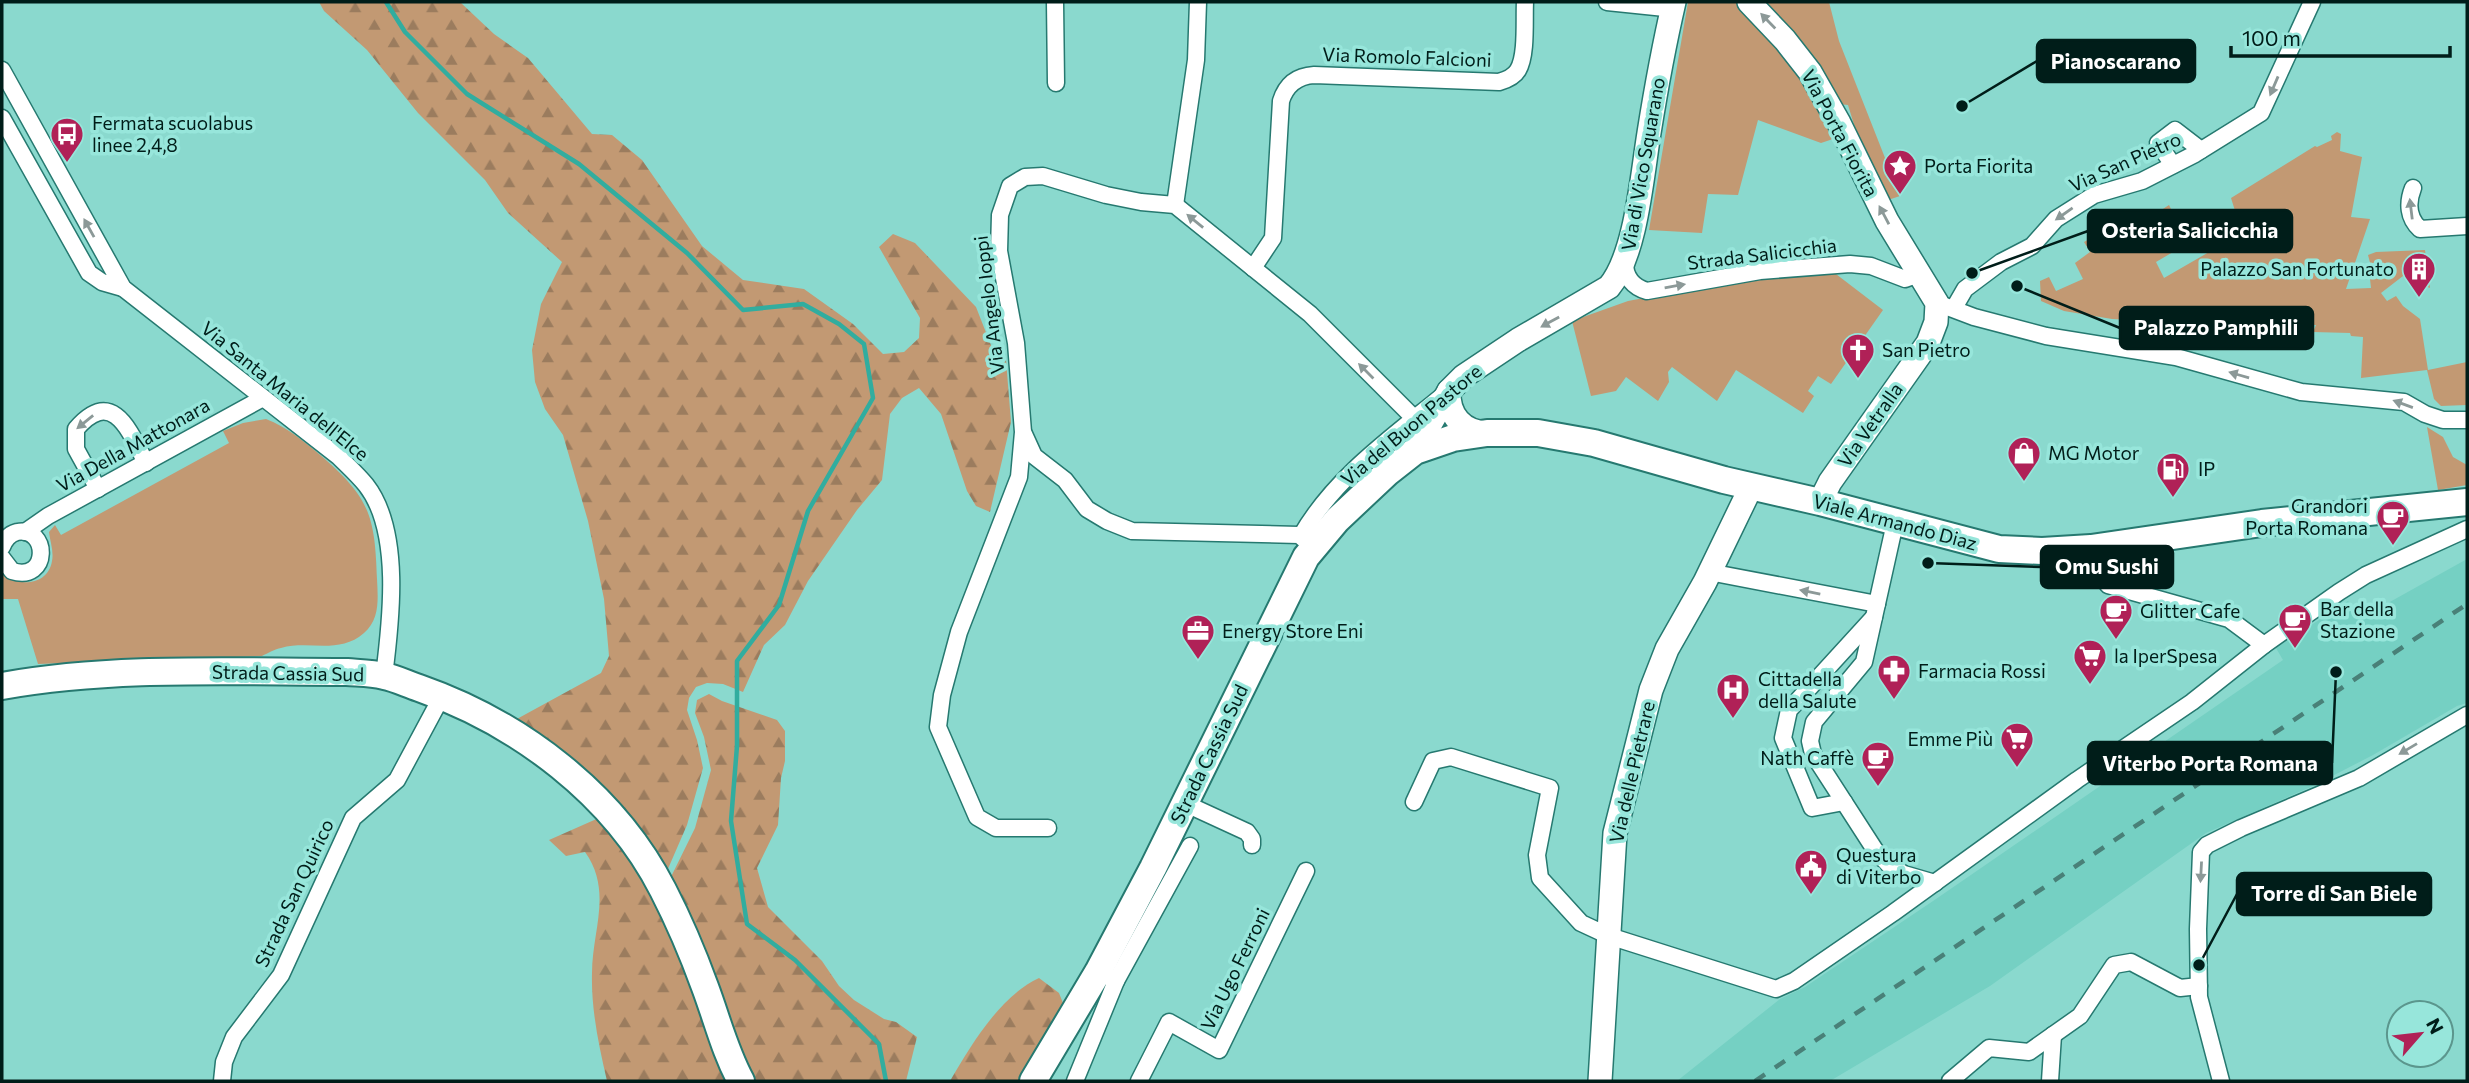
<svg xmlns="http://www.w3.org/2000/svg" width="2469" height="1083" font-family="Commissioner,sans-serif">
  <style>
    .built { fill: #75d0c3 }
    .green { fill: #c29973 }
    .forest { fill: url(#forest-firs) }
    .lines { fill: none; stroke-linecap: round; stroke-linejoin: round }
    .stream { stroke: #31ad9f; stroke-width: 4.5 }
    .minor-casing { stroke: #267970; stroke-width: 19 }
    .secondary-casing { stroke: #267970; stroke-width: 26 }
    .primary-casing { stroke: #267970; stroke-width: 30 }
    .minor { stroke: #fff; stroke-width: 16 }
    .secondary { stroke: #fff; stroke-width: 23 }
    .primary { stroke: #fff; stroke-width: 26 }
    .rail { stroke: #498078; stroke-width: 4.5; stroke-dasharray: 12 12; stroke-linecap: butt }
    .oneway { fill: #8c9998 }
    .labels { text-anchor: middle; stroke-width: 7; stroke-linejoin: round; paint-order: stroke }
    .street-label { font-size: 19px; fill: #001d19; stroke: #97e6db }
    .poi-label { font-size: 19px; fill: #001d19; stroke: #97e6db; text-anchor: start }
    .leader { fill: none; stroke: #001d19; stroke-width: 2.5 }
    .callout-dot { fill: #001d19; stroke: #97e6db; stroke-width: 2.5 }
    .callout { fill: #001d19; stroke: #001d19; stroke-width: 2.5 }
    .callout-label { font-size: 21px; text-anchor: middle; font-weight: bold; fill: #fff }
  </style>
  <defs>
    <pattern id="forest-firs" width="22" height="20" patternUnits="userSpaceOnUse" patternTransform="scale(1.75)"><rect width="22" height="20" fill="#c29973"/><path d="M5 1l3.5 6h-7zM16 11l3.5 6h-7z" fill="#9b7c5e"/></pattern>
  </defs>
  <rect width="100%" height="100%" fill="#8ad9ce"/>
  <path class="built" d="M2467,559V703L2457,706L2373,755L2313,786L2206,833L1990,986L1830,1081H1677L1780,999L1805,987L1936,899L2283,660L2276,648L2348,601L2361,618Z"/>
  <g class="green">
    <path d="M1688,2H1739L1780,44L1839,137L1821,143L1758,120L1738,195L1708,194L1702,233L1649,230Z"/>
    <path d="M1766,2H1829L1839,41L1900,196L1888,200L1860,144L1848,105L1839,104C1818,64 1796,35 1766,2Z"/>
    <path d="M2337,132L2341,134L2340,151L2362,157L2351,217L2370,219L2346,289L2371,288L2370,279L2374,278L2368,255L2376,252L2425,250L2430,288L2418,283L2415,287L2403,276L2381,293L2387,301L2396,296L2403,306L2420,319L2428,370L2467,362V405L2441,406L2434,399L2427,370L2361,378L2363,337L2351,336L2350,333L2313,332L2316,325H2222L2112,319L2064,311L2041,301L2040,281L2049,277L2056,291L2083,279L2075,263L2090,252L2084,242L2108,228L2110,230L2135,220L2137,223L2146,220L2169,205L2173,213L2171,215L2185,245L2156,262L2164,278L2242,233L2231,198L2315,146L2317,147L2332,140L2331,136Z"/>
    <path d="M1832,271L1883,310L1831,384L1818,376L1808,391L1814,396L1803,413L1736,370L1717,401L1672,367L1668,372L1669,382L1658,401L1626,377L1616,391L1591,396L1572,321L1628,301L1761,276Z"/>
    <path d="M266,419C287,427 302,440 319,454C369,497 375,514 377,579C378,599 380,619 364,633C339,655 309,640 281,648C275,649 268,653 262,656L38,664L18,599H2V574C18,587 48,586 52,561C54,552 50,541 49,532L55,525L61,535L229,443L223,431L243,423Z"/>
    <path d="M2427,427L2443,437L2453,457L2467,465V485L2438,490Z"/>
  </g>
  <g class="forest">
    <path d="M319,2H460L494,34L528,58L592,134L612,135L642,160L702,246L743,280L804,289L853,324L883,354L904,352L919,338L920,318L879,247L893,234L915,243L976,307L996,358L1006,360L1011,422L990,512L976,506L967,491L941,414L919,388L902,398L890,414L882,480L857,510L808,581L785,625L764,645L743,692L723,684L707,683L696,687L689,698L687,710L697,740L703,768L687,825L664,878L515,720L601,673L609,656L604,599L588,521L563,435L545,409L535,382L532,350L541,304L562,262L508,213L485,180L418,113L367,50L324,11Z"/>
    <path d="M709,694L722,701L777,720L785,731V761L781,778L778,825L757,868L768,907L822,961L839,986L854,1000L884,1019L896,1022L917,1037L906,1081H749L667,885L695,828L711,770L704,737L695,713L697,700Z"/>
    <path d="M601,817L655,892L731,1081H607C599,1046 591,1010 592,973C592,931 613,891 585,852L566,856L549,840Z"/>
    <path d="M1039,978L1059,993L1065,1008L1023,1077L1019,1081H950C971,1045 1000,996 1039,978Z"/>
  </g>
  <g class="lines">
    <path class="stream" d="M386,2L405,32L467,94L579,164L687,253L743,310L803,304L839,324L864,344L873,398L808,511L779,605L737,661V746L731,821L747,924L795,960L879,1044L886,1081"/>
    <defs>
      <g id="minor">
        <path d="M1055,2L1056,83"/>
        <path d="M1607,2L1665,8"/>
        <path d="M2,70L123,288L339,457C348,466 358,475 366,485C402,531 391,621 384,676"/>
        <path d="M2,118L89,273L102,282L123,288"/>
        <path d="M2173,165L2158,143L2175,130L2201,150"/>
        <path d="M2413,188C2407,203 2408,218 2420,229L2467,226"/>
        <path d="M1175,205L1196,60L1198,2"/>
        <path d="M1625,263C1625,277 1633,287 1647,291L1760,271L1850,264L1871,266L1905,279L1919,274"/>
        <path d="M1253,268L1273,238L1281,101C1286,85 1297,76 1314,75L1499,82C1506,80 1514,77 1518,70C1527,55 1524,20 1525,2"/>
        <path d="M1937,303L1974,317L2046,336L2176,357L2301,392L2404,402L2425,414L2443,420H2467"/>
        <path d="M1954,308L1965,289L2001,262L2032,246L2056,219L2094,195L2142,181L2195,154L2261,113L2312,2"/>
        <path d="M1024,434L1034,456L1065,480L1087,509L1107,521L1132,531L1299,535L1313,547"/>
        <path d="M98,489L76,449V429C113,386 130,432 146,463"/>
        <path d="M1895,523L1864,662L1814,722L1810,741L1813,754L1875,850L1889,865L1904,874L1935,883"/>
        <path d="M25,532L48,516L263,398"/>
        <path d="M1301,536C1334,478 1391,438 1441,397"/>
        <path d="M2,547C5,539 9,534 17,532C49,526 50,583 12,571L2,558"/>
        <path d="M2091,548L2096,568L2108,585L2229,619L2264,645"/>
        <path d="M1709,572L1877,604"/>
        <path d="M1414,802L1433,761L1451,757L1550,788L1537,855L1540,878L1581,923L1609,936L1776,989L1794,981L1893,913L2077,780L2192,702L2264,645L2339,592L2366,575L2467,529"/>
        <path d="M1844,802L1812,808L1783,738L1789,710L1874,617"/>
        <path d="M1184,803L1247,832L1252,839V845"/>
        <path d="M1048,828H996L977,817L938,727L942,695L959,632L1019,477L1023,432L1016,343L999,251L1000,215L1010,186L1025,177L1043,176L1106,195L1141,202L1175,205L1310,314L1415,419"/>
        <path d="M1116,981L1190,846"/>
        <path d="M222,1081L224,1062L234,1037L281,975L353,818L397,780L442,696"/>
        <path d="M1075,1081L1116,981L1107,976"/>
        <path d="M1139,1081L1169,1022L1219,1050L1306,871"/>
        <path d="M1950,1081L1989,1048L2029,1052L2080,1016L2114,965L2131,962L2180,988L2199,986"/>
        <path d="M2050,1081L2053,1035"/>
        <path d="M2221,1081L2199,997L2198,929L2201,852L2207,845L2241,828L2359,778L2467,715"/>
      </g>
      <g id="secondary">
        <path d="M1749,2L1785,40L1810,72L1839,123L1887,221L1937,303L1936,322L1928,343L1830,482L1820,502"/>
        <path d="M1449,391C1448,415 1462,432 1487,433"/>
        <path d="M1415,451L1449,391L1464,376L1518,340L1609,287C1636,255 1642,176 1649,133C1656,89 1664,45 1674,2"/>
        <path d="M1600,1081L1615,833L1651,690L1667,649L1705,582L1751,487"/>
      </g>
      <g id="primary">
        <path d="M2,686C115,666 232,672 347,672C359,673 372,673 384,676C395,678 407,684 419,688C519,723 614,794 663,890C679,921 693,954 705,987C717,1019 725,1052 741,1081"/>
        <path d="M1033,1081L1098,972L1153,868L1306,557L1337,520L1387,473L1415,451L1453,438L1487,433H1538L1594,443L1724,480L1820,502L1999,549L2042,551L2091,548L2262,523L2467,502"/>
      </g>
    </defs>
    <use href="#minor" class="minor-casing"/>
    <use href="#secondary" class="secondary-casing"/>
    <use href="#primary" class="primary-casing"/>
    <use href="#minor" class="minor"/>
    <use href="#secondary" class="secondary"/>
    <use href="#primary" class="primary"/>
    <path class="rail" d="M1755,1081L2467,604"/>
  </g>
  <defs><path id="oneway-solid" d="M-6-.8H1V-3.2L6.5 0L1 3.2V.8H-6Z" transform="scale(1.75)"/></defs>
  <g class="oneway">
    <use href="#oneway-solid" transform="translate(1768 21) rotate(-134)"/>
    <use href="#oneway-solid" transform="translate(2274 86) rotate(113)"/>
    <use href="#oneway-solid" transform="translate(2411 209) rotate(-97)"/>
    <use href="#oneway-solid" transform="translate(2064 214) rotate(145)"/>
    <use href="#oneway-solid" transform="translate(1884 215) rotate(-118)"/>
    <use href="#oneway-solid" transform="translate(1195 221) rotate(-141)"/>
    <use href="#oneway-solid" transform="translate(89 228) rotate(-119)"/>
    <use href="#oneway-solid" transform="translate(1675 286) rotate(-10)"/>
    <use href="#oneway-solid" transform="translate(1550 322) rotate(151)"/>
    <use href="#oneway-solid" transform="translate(1366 371) rotate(-135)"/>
    <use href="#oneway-solid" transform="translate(2239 375) rotate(-164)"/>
    <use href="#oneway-solid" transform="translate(2403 404) rotate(-160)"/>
    <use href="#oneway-solid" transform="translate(85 422) rotate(141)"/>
    <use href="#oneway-solid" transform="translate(1810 592) rotate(-169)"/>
    <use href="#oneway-solid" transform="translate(2408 749) rotate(149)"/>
    <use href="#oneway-solid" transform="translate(2201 872) rotate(93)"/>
  </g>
  <defs>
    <symbol id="bus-pin" viewBox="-11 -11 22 30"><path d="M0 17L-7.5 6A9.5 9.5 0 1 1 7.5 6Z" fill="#b02157" stroke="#97e6db"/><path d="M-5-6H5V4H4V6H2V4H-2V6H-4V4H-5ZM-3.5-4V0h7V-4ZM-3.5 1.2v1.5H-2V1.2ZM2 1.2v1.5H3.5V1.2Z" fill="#fff"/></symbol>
    <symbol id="sight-pin" viewBox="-11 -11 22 30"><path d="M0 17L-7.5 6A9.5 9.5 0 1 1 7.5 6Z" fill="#b02157" stroke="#97e6db"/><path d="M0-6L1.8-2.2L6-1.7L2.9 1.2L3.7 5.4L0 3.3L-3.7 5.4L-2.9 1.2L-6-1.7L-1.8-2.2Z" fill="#fff"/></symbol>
    <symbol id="building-pin" viewBox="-11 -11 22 30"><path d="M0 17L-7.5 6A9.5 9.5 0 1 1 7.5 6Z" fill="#b02157" stroke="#97e6db"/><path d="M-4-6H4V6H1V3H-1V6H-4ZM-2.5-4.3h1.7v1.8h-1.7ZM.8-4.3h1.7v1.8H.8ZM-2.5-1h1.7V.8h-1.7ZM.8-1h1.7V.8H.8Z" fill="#fff"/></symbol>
    <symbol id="church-pin" viewBox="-11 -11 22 30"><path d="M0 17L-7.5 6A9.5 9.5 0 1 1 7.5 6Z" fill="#b02157" stroke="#97e6db"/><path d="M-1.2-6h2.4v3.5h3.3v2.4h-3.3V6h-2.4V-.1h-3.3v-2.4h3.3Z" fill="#fff"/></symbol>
    <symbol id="shop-pin" viewBox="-11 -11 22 30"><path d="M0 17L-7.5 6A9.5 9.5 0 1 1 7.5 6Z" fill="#b02157" stroke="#97e6db"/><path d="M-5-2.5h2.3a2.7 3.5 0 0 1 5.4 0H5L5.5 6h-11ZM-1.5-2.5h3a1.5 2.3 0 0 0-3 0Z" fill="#fff"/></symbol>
    <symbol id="fuel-pin" viewBox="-11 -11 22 30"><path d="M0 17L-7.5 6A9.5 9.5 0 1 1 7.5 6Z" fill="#b02157" stroke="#97e6db"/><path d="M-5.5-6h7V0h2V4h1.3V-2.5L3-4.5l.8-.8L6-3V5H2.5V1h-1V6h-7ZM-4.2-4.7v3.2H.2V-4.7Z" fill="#fff"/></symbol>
    <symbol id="cafe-pin" viewBox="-11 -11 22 30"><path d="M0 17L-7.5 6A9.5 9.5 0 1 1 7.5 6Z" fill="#b02157" stroke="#97e6db"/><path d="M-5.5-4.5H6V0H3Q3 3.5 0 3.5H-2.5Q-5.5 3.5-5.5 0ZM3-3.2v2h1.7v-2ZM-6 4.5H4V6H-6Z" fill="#fff"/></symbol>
    <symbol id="office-pin" viewBox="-11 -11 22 30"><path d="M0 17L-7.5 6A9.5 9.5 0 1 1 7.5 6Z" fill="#b02157" stroke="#97e6db"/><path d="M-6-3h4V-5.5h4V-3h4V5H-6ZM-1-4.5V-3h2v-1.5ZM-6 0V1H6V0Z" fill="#fff"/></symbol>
    <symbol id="supermarket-pin" viewBox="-11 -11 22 30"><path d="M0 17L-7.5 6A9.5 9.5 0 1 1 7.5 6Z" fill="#b02157" stroke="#97e6db"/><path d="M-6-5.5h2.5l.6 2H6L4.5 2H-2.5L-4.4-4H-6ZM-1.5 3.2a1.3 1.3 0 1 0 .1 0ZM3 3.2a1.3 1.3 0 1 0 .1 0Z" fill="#fff"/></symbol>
    <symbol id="pharmacy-pin" viewBox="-11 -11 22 30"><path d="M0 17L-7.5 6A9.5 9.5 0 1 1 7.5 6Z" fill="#b02157" stroke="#97e6db"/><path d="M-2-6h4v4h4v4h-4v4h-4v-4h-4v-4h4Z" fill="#fff"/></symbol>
    <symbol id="hospital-pin" viewBox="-11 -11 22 30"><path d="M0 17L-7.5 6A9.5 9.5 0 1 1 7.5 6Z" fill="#b02157" stroke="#97e6db"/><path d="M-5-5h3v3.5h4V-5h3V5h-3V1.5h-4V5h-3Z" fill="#fff"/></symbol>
    <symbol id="civic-pin" viewBox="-11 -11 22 30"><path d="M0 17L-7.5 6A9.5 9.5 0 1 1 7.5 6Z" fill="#b02157" stroke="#97e6db"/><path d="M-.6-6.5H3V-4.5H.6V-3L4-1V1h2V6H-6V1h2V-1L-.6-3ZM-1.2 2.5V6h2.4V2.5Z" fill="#fff"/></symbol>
  </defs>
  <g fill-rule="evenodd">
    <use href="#bus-pin" x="48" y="115" width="38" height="52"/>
    <use href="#sight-pin" x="1881" y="147" width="38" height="52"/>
    <use href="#building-pin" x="2400" y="250" width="38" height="52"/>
    <use href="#church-pin" x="1839" y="331" width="38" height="52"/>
    <use href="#shop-pin" x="2005" y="434" width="38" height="52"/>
    <use href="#fuel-pin" x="2154" y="450" width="38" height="52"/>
    <use href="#cafe-pin" x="2374" y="498" width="38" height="52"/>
    <use href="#cafe-pin" x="2097" y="592" width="38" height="52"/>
    <use href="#cafe-pin" x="2276" y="601" width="38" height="52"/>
    <use href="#office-pin" x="1179" y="612" width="38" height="52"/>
    <use href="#supermarket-pin" x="2071" y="637" width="38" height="52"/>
    <use href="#pharmacy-pin" x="1875" y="652" width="38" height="52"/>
    <use href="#hospital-pin" x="1714" y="671" width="38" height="52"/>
    <use href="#supermarket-pin" x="1998" y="720" width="38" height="52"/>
    <use href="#cafe-pin" x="1859" y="739" width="38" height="52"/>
    <use href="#civic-pin" x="1792" y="847" width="38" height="52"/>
  </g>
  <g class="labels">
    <g class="street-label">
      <text transform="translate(1407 57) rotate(2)" y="7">Via Romolo Falcioni</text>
      <text transform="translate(1840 133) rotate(62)" y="7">Via Porta Fiorita</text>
      <text transform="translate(2125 162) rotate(-24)" y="7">Via San Pietro</text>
      <text transform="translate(1643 164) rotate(-80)" y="7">Via di Vico Squarano</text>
      <text transform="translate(1762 254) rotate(-7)" y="7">Strada Salicicchia</text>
      <text transform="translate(989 305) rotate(-97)" y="7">Via Angelo Ioppi</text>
      <text transform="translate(285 391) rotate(39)" y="7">Via Santa Maria dell'Elce</text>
      <text transform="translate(1411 425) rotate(-40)" y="7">Via del Buon Pastore</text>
      <text transform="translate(1870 425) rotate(-55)" y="7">Via Vetralla</text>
      <text transform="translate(133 445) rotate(-29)" y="7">Via Della Mattonara</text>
      <text transform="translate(1895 522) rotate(15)" y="7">Viale Armando Diaz</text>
      <text transform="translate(288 673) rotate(1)" y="7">Strada Cassia Sud</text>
      <text transform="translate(1209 754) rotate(-64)" y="7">Strada Cassia Sud</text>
      <text transform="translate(1632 772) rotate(-77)" y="7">Via delle Pietrare</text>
      <text transform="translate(294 893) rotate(-65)" y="7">Strada San Quirico</text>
      <text transform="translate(1235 969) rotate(-64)" y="7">Via Ugo Ferroni</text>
    </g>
    <g class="poi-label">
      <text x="92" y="130">Fermata scuolabus<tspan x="92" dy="22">linee 2,4,8</tspan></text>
      <text x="1924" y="173">Porta Fiorita</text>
      <text x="2394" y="276" text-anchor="end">Palazzo San Fortunato</text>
      <text x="1882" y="357">San Pietro</text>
      <text x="2048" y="460">MG Motor</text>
      <text x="2198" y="476">IP</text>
      <text x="2368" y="513" text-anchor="end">Grandori<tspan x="2368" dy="22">Porta Romana</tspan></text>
      <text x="2320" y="616">Bar della<tspan x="2320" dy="22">Stazione</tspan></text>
      <text x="2140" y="618">Glitter Cafe</text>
      <text x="1222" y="638">Energy Store Eni</text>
      <text x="2114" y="663">la IperSpesa</text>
      <text x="1918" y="678">Farmacia Rossi</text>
      <text x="1758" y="686">Cittadella<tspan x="1758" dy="22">della Salute</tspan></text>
      <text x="1993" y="746" text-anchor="end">Emme Più</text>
      <text x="1854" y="765" text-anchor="end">Nath Caffè</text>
      <text x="1836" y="862">Questura<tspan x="1836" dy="22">di Viterbo</tspan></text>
    </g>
  </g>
  <path class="leader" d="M1962 106L2037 61M1972 273L2088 231M2017 286L2120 328M1928 563L2041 567M2336 672L2332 763M2199 965L2237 894"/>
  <g class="callout-dot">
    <circle cx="1962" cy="106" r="7"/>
    <circle cx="1972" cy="273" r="7"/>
    <circle cx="2017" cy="286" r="7"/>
    <circle cx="1928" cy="563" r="7"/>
    <circle cx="2336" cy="672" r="7"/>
    <circle cx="2199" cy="965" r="7"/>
  </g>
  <g class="callout">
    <rect x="2037" y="40" width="158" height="42" rx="7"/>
    <rect x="2088" y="210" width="204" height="42" rx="7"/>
    <rect x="2120" y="307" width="193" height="42" rx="7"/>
    <rect x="2041" y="546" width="132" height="42" rx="7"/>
    <rect x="2088" y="742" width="244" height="42" rx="7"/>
    <rect x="2237" y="873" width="194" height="42" rx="7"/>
  </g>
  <g class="callout-label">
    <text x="2116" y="69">Pianoscarano</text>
    <text x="2190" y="238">Osteria Salicicchia</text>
    <text x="2216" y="335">Palazzo Pamphili</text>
    <text x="2107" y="574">Omu Sushi</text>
    <text x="2210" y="771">Viterbo Porta Romana</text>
    <text x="2334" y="901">Torre di San Biele</text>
  </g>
  <rect width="2469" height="1083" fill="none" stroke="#001d19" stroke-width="7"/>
  <g transform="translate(2420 1034) rotate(62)"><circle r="33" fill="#97e6db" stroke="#5b968d" stroke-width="2"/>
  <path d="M0-5L12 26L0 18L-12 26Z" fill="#b02157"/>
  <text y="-10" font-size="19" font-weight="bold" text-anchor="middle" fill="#001d19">N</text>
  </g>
  <path d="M2231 46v10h219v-10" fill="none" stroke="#001d19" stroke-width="3.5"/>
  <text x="2242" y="46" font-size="21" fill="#001d19" stroke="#97e6db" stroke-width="5" paint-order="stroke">100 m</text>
</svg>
